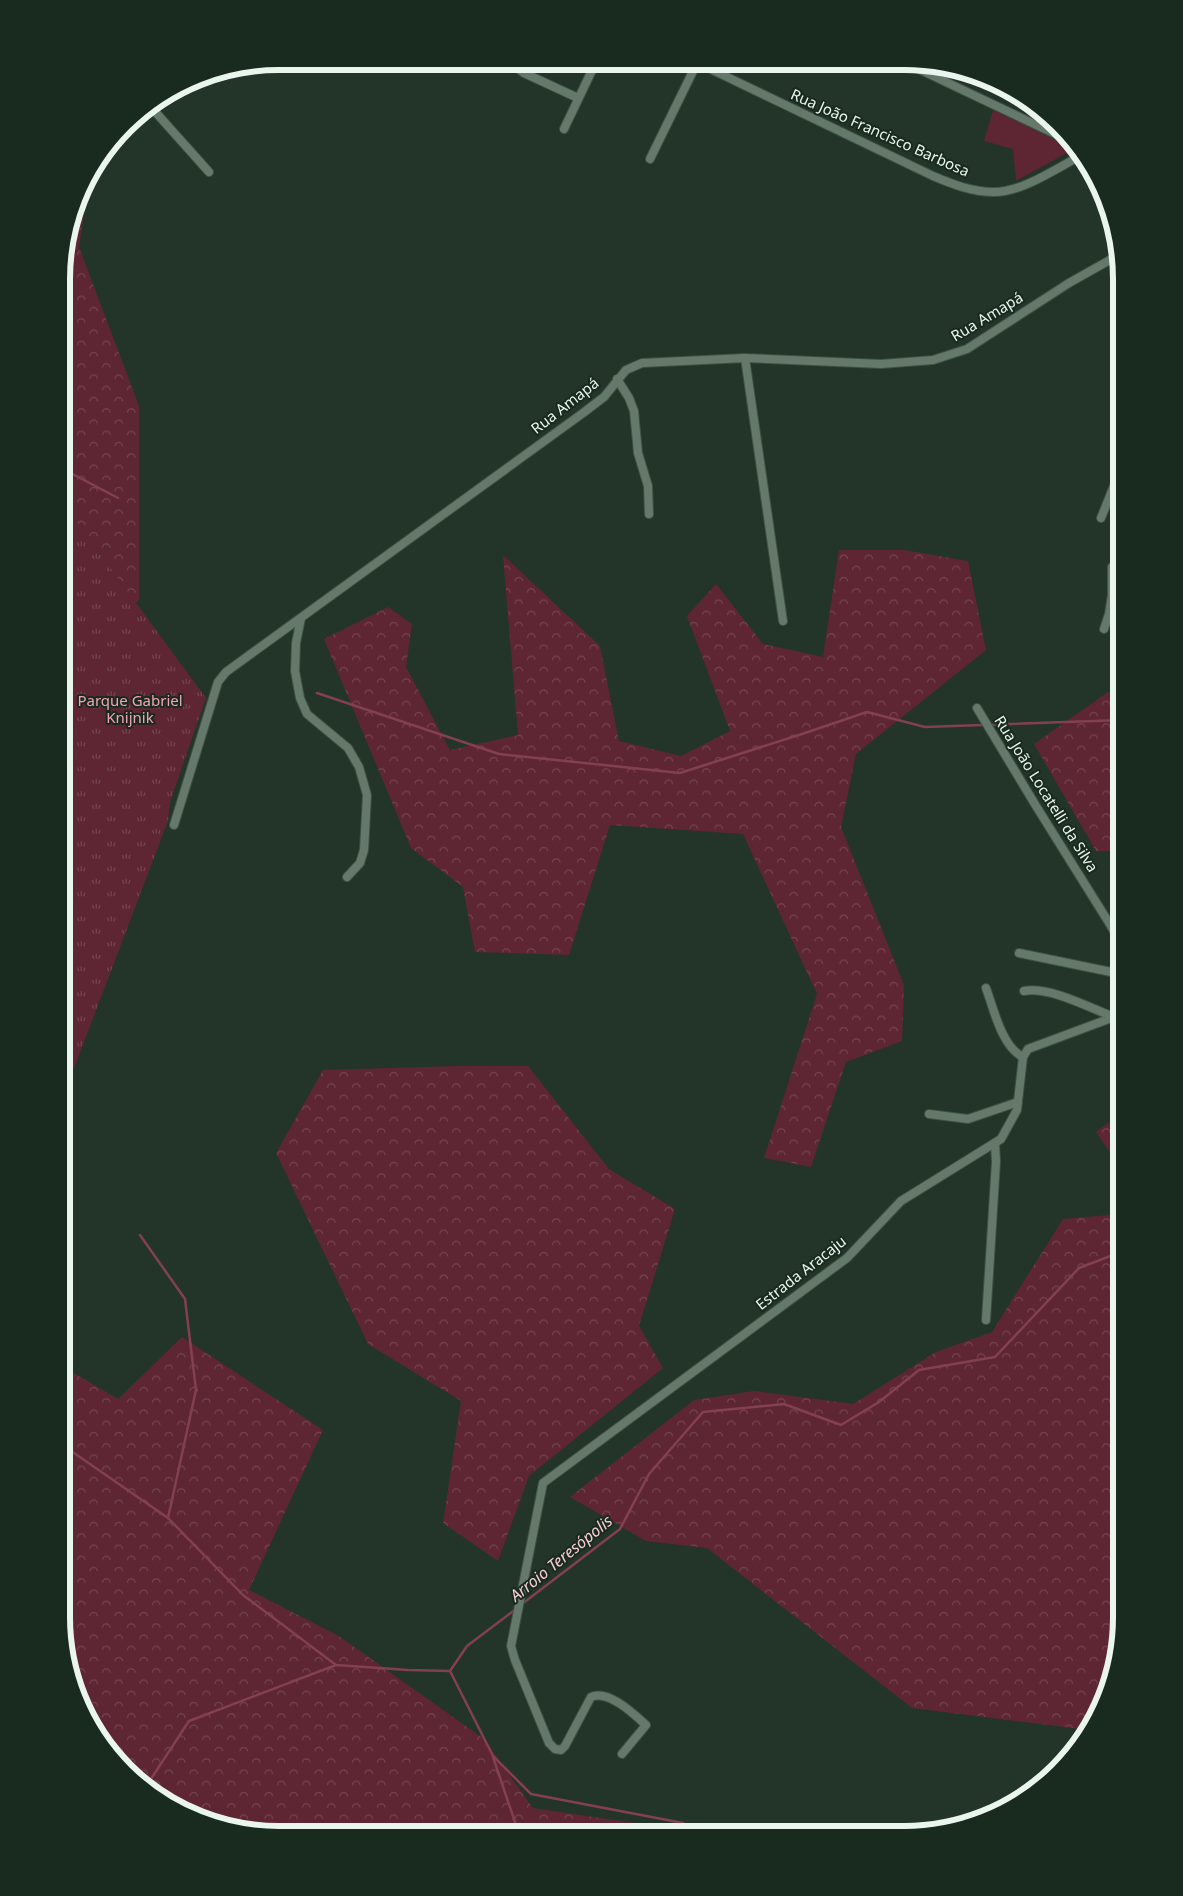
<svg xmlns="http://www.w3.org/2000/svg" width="1183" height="1896" font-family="'Noto Sans',sans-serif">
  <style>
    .grass { fill: #5e2533 }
    .forest { fill: url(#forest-crowns) }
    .park { fill: url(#park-tufts) }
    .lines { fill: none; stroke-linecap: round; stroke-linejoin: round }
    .stream { stroke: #834050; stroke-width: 2.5 }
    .minor-casing { stroke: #405046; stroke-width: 10 }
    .minor { stroke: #65796b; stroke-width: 8 }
    .labels { text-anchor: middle; stroke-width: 4; stroke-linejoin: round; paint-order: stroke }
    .street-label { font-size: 15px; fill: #e9f5ed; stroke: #192a1f }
    .park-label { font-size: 15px; fill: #f5a3b4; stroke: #192a1f }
    .water-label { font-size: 16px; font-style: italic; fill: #f6ccd3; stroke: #192a1f }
    .rim { fill: none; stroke: #e9f5ed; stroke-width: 6 }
  </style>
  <defs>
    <pattern id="forest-crowns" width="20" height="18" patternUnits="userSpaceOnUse" patternTransform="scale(1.25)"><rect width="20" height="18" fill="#5e2533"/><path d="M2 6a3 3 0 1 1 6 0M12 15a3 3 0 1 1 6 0" fill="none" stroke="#754551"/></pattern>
    <pattern id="park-tufts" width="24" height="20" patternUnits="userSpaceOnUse" patternTransform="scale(1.25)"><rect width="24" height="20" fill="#5e2533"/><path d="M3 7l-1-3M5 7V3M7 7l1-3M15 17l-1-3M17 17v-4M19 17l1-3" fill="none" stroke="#754551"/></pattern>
  </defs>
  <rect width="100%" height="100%" fill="#233429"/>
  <path class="grass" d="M993,110L1074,149L1016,181L1013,149L984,141Z"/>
  <g class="forest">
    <path d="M90,174L79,247L139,406V600L79,658H63V251L84,182Z"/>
    <path d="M839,550H904L968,561L986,650L856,754L841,827L904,985L902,1041L846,1062L811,1167L764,1158L817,994L743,834L610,825L569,955L475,952L463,887L411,848L324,639L388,607L412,624L406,667L450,750L518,735L503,555L600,646L619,741L681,756L730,731L687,616L716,584L763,644L823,657Z"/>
    <path d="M1108,692H1122V851H1096L1034,744Z"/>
    <path d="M457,1066H528L609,1169L675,1209L639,1326L663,1368L529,1476L498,1561L443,1523L461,1401L368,1344L276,1153L323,1070Z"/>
    <path d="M1121,1113V1168L1096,1132Z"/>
    <path d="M1121,1214V1632L1105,1700L1088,1730L912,1708L707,1548L646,1541L570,1497L694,1400L754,1391L853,1404L936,1352L992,1332L1063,1219Z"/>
    <path d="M182,1337L323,1430L249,1590L339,1636L484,1739L533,1808L642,1824L646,1834L251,1833L196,1818L147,1790L106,1750L78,1700L61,1617L62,1366L118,1399Z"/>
  </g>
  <path class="park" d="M73,517L206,698L170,802L168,821L62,1100L63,525Z"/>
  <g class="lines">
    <g class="stream">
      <path d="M63,469L118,498"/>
      <path d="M317,693L499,754L680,773L802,734L867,712L925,727L1122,720"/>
      <path d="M140,1235L185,1299L196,1390L168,1518"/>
      <path d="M61,1444L168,1518L243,1595L336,1665"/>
      <path d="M522,1604L620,1529L649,1474L703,1412L784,1404L841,1425L879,1402L919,1370L995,1357L1079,1268L1121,1252"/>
      <path d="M450,1671L493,1756L531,1794L683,1823L701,1834"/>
      <path d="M493,1757L519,1834"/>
      <path d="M145,1788L189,1721L336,1665L408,1670L450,1671L467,1646L516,1609"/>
    </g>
    <defs>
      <g id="minor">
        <path d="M510,62L524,73L578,98"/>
        <path d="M696,62L933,176C952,184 972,192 993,192C1021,193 1057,168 1082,155"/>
        <path d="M906,63L1072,142"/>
        <path d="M150,106L209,172"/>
        <path d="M564,129L596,62"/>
        <path d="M650,159L697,63"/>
        <path d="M745,358L783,621"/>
        <path d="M617,379L629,398L634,411L638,453L648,486L649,514"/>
        <path d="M1101,518L1122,466"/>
        <path d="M301,618L296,643L295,671L300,698L307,714L348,748L359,767L367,795L364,850L360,863L347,877"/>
        <path d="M1104,629L1109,614L1112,595V567L1122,556"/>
        <path d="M977,708L1036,806L1111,926L1122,946"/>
        <path d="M174,825L218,682L226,672L583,413L604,397L626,370L642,363L745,358L881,364L933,360L967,349L1069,283L1117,256"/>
        <path d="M1019,953L1121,974"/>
        <path d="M986,988C994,1010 1002,1047 1023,1057"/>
        <path d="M1024,991C1049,986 1090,1008 1114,1017"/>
        <path d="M1114,1017L1121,989"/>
        <path d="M929,1114L968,1119L1018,1102"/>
        <path d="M986,1320L996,1162L995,1143"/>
        <path d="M622,1754L646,1725C634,1714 608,1689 591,1697L565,1746L561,1750L555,1749L549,1743L515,1660L511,1646L543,1483L847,1258L901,1201L1001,1139L1017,1110L1023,1057L1028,1049L1114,1017L1121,1018"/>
      </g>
    </defs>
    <use href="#minor" class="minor-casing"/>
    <use href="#minor" class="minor"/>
  </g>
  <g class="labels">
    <g class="street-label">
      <text transform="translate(880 133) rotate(24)" y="5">Rua João Francisco Barbosa</text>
      <text transform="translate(987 317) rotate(-31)" y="5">Rua Amapá</text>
      <text transform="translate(565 406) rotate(-38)" y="5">Rua Amapá</text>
      <text transform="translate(1046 794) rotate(58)" y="5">Rua João Locatelli da Silva</text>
      <text transform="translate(801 1273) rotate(-38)" y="5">Estrada Aracaju</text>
    </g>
    <g class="park-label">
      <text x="130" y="706">Parque Gabriel<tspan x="130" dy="17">Knijnik</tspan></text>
    </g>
    <g class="water-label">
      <text transform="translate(561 1558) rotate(-39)" y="6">Arroio Teresópolis</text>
    </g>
  </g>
  <path d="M0 0H1183V1896H0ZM279 70H904A209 209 0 0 1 1113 279V1617A209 209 0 0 1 904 1826H279A209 209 0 0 1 70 1617V279A209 209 0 0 1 279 70Z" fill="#192a1f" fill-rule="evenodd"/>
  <path class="rim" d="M279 70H904A209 209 0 0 1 1113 279V1617A209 209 0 0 1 904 1826H279A209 209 0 0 1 70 1617V279A209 209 0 0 1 279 70Z"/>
</svg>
